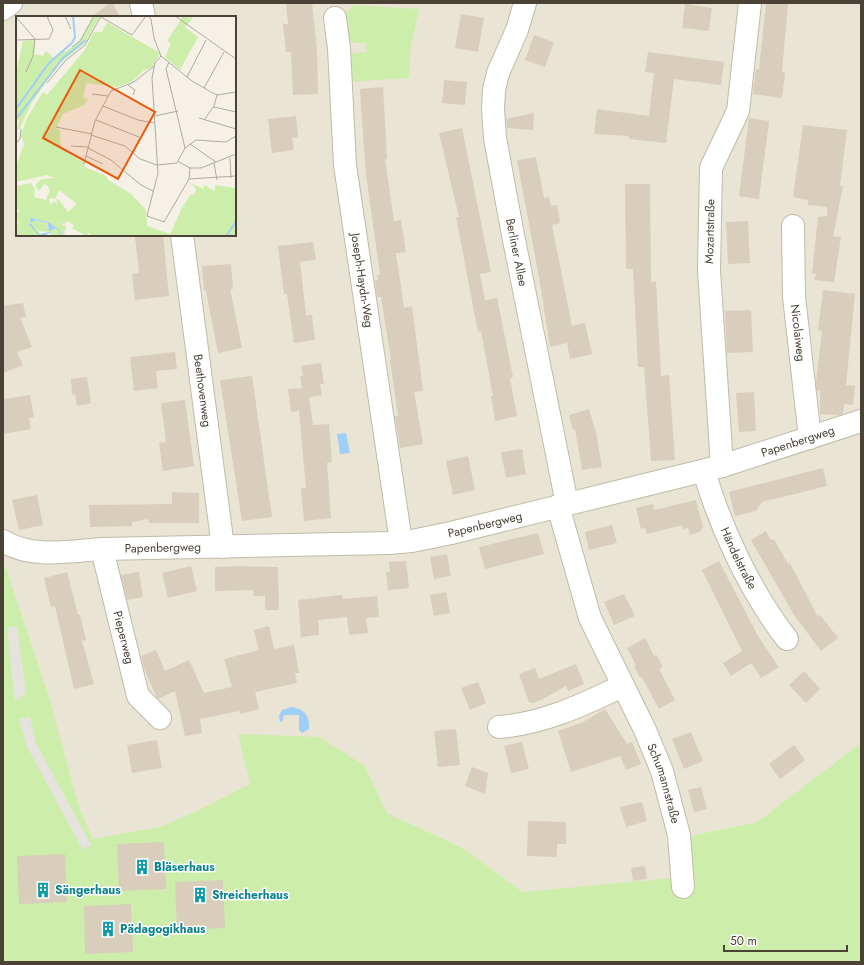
<svg xmlns="http://www.w3.org/2000/svg" width="864" height="965" font-family="Jost,sans-serif">
  <style>
    .residential { fill: #eae4d4; fill-rule: evenodd }
    .green { fill: #cdedab }
    .parking { fill: #e6e3df }
    .water { fill: #9dcff8 }
    .building { fill: #d8cebb }
    .lines { fill: none; stroke-linecap: round; stroke-linejoin: round }
    .minor-casing { stroke: #c2baa8; stroke-width: 24 }
    .minor { stroke: #fff; stroke-width: 22 }
    .labels { text-anchor: middle; stroke-width: 3; stroke-linejoin: round; paint-order: stroke }
    .street-label { font-size: 12px; fill: #494235; stroke: #fff }
    .culture-label { font-size: 12px; font-weight: bold; fill: #0d838f; stroke: #fff; text-anchor: start }
    .inset-river { fill: none; stroke: #9dcff8; stroke-width: 2 }
    .inset-road { fill: none; stroke: #b0aba0; stroke-width: 1 }
    .view { fill: #e8590c; fill-opacity: 0.15; stroke: #e8590c; stroke-width: 2 }
    .inset-edge { fill: none; stroke: #494235; stroke-width: 2 }
  </style>
  <rect width="100%" height="100%" fill="#f5f1e7"/>
  <path class="residential" d="M3,3H861V743L757,822L690,836L694,891L674,893L672,879L523,892L463,848L387,813L365,766L251,784L3,962ZM17,17H235V235H17Z"/>
  <g class="green">
    <path d="M355,5L419,9L411,46L409,78L344,82L343,61L354,53L367,52L366,43H353L341,31L340,18Z"/>
    <path d="M3,567L6,568L49,697L79,807L93,839L160,827L199,810L250,784L238,734L320,737L365,766L387,813L463,848L523,892L673,878L674,893L694,891L690,836L757,822L861,743V962H3Z"/>
  </g>
  <g class="parking">
    <path d="M17,626L26,693L15,701L7,628Z"/>
    <path d="M30,717L36,743L91,845L83,850L27,747L19,719Z"/>
  </g>
  <g class="water">
    <path d="M346,433L350,453L340,454L337,434Z"/>
    <path d="M291,707C304,709 310,715 309,729L302,733L299,730V715H284L282,722H280L279,716L282,710Z"/>
  </g>
  <g class="building">
    <path d="M110,3H113L120,17H91Z"/>
    <path d="M286,3H312L317,50L318,94L293,95L291,52H286L283,24H288Z"/>
    <path d="M766,3H788L782,72L785,73L782,98L753,94L756,69H759Z"/>
    <path d="M685,4L712,8L709,31L682,28Z"/>
    <path d="M461,14L484,18L478,52L455,48Z"/>
    <path d="M534,35L554,42L545,67L525,60Z"/>
    <path d="M648,52L724,62L721,85L674,79L666,143L629,139V136L594,134L597,109L649,116L654,73L645,72Z"/>
    <path d="M444,80L467,82L465,105L442,103Z"/>
    <path d="M383,87L387,159H385L394,221L401,220L406,252L396,253L404,308L412,306L423,391L414,392L423,444L400,448L395,416H398L390,360H391L381,297H377L375,280H378L377,275H380L366,174L361,107L360,89Z"/>
    <path d="M534,113L533,130L507,128L506,119Z"/>
    <path d="M296,116L298,137L292,138L294,150L272,153L268,119Z"/>
    <path d="M749,118L769,121L759,199L739,196Z"/>
    <path d="M803,125L847,130L840,186H843L833,236L841,237L834,282L814,280L816,274L812,273L818,217L827,216V207L808,205V200L793,197Z"/>
    <path d="M462,128L491,272L480,274L485,300L497,298L513,377L510,378L517,416L495,421L491,396H493L481,331L478,332L456,217H459L439,133Z"/>
    <path d="M536,157L544,198L549,197L551,206L557,205L560,223L552,225L572,326L585,323L592,354L570,359L567,343L550,347L539,277L517,160Z"/>
    <path d="M625,184H650L651,282H656L661,376L669,375L675,460L651,461L644,367H638L633,269H626Z"/>
    <path d="M748,221L750,263L728,264L726,222Z"/>
    <path d="M163,235L169,296L135,300L132,274L139,273L135,237Z"/>
    <path d="M313,242L316,260L300,262L306,315H312L315,340L294,343L287,294H284L278,246Z"/>
    <path d="M231,264L233,289H230L242,348L218,353L206,291H204L202,266Z"/>
    <path d="M823,290L855,294L846,385L855,386L853,405L844,404L843,414L838,415L820,414V391H817L816,383L822,331L818,330Z"/>
    <path d="M23,303L26,317L20,318L32,347L17,352L23,365L3,373V306Z"/>
    <path d="M751,310L753,352L727,353L725,311Z"/>
    <path d="M175,352L177,369L156,371L158,388L134,391L130,357Z"/>
    <path d="M321,363L324,384H320L322,395L309,397L313,425L329,424L332,462L327,463L331,518L304,521L301,488H306L299,411L291,412L288,389L302,388L300,376H303L301,366Z"/>
    <path d="M252,376L272,517L242,521L220,380Z"/>
    <path d="M87,377L91,403L77,406L75,394L72,395L71,379Z"/>
    <path d="M754,392L756,431L739,432L736,393Z"/>
    <path d="M30,395L34,417L29,418L31,429L3,434V399Z"/>
    <path d="M185,400L194,466L163,471L159,443L166,442L161,403Z"/>
    <path d="M589,409L596,433L602,467L582,470L575,429L573,430L569,415Z"/>
    <path d="M522,449L526,474L506,478L501,452Z"/>
    <path d="M468,456L475,490L453,495L446,461Z"/>
    <path d="M823,468L827,486L762,502L756,511L735,516L729,492Z"/>
    <path d="M172,492L199,493V523H149L148,519L132,522V526L90,527L89,505L172,504Z"/>
    <path d="M37,495L43,525L19,530L12,500Z"/>
    <path d="M696,500L703,527L700,532L690,535L688,528L683,529L682,525L647,534L645,528L641,529L636,508L653,504L654,510Z"/>
    <path d="M612,525L617,543L589,550L585,532Z"/>
    <path d="M766,531L771,540L774,539L788,564L790,563L818,617L820,615L838,638L821,651L794,615L751,540Z"/>
    <path d="M538,533L544,554L485,569L479,547Z"/>
    <path d="M447,554L451,576L434,579L430,557Z"/>
    <path d="M406,561L409,588L388,590L386,572H390L389,562Z"/>
    <path d="M719,561L758,636L779,667L761,678L751,663L731,676L723,663L742,651L702,570Z"/>
    <path d="M191,566L197,591L168,598L162,573Z"/>
    <path d="M239,566L278,567L279,610H265V596H254L253,590L215,591V567Z"/>
    <path d="M67,572L78,615H80L86,640L82,641L94,684L74,689L55,606L51,607L44,578Z"/>
    <path d="M139,572L143,597L127,600L121,575Z"/>
    <path d="M446,592L450,613L434,616L430,595Z"/>
    <path d="M624,594L635,616L614,625L604,602Z"/>
    <path d="M342,595L343,599L377,596L379,617L366,618L368,633L349,635L347,617L318,620L319,635L301,637L298,600Z"/>
    <path d="M269,626L274,649L294,645L299,673H295L297,683L255,692L259,709L240,714L239,711L200,719L202,733L185,736L175,691L158,699L156,696L145,671L141,656L156,650L165,671L189,660L204,693L232,687L224,659L259,650L254,630Z"/>
    <path d="M645,638L654,656L657,655L663,667L659,669L675,700L659,709L642,677L640,678L634,666L636,665L627,648Z"/>
    <path d="M576,664L584,684L568,691L566,686L541,700L534,703L529,702L519,674L535,668L539,679Z"/>
    <path d="M804,671L820,689L806,703L789,685Z"/>
    <path d="M478,682L486,703L470,710L461,688Z"/>
    <path d="M605,709L627,744L632,742L641,764L626,770L620,756L571,772L558,731L583,722Z"/>
    <path d="M456,729L460,765L438,767L434,731Z"/>
    <path d="M691,732L703,761L684,769L672,739Z"/>
    <path d="M157,740L162,768L132,773L127,745Z"/>
    <path d="M522,742L529,769L511,773L504,746Z"/>
    <path d="M794,745L805,760L780,779L769,764Z"/>
    <path d="M472,767L488,773L485,794L465,786Z"/>
    <path d="M701,787L707,809L694,812L688,790Z"/>
    <path d="M642,802L647,821L626,827L620,807Z"/>
    <path d="M528,821L566,822V844H557V857L527,856Z"/>
    <path d="M164,842L166,889L119,891L117,844Z"/>
    <path d="M65,854L67,902L19,904L17,856Z"/>
    <path d="M645,866L647,879L633,881L631,868Z"/>
    <path d="M223,880L225,928L177,930L175,882Z"/>
    <path d="M131,904L133,952L85,954L84,906Z"/>
  </g>
  <g class="lines">
    <defs>
      <g id="minor">
        <path d="M141,3L144,17"/>
        <path id="s1" d="M525,3L517,30L498,73L494,90L493,109L495,138L513,235L567,504"/>
        <path d="M3,9L11,3"/>
        <path id="s2" d="M335,18L339,48L345,165L401,542"/>
        <path id="s3" d="M793,226L794,297L810,438"/>
        <path id="s4" d="M182,235L223,547"/>
        <path id="s5" d="M722,466L709,271L711,168L738,111L750,3"/>
        <path id="s6" d="M704,471C720,527 751,593 787,639"/>
        <path id="s7" d="M558,506L590,618L645,730L662,771L679,835L683,887"/>
        <path id="s8" d="M3,541C31,559 71,551 102,549L388,543L412,541L451,533L722,466L861,421"/>
        <path id="s9" d="M102,549L138,696L160,718"/>
        <path d="M499,727C542,724 583,705 622,686"/>
      </g>
    </defs>
    <use href="#minor" class="minor-casing"/>
    <use href="#minor" class="minor"/>
  </g>
  <defs>
    <symbol id="building-bare" viewBox="-9 -9 18 18"><path d="M-4-6H4V6H1V3H-1V6H-4ZM-2.5-4.3h1.7v1.8h-1.7ZM.8-4.3h1.7v1.8H.8ZM-2.5-1h1.7V.8h-1.7ZM.8-1h1.7V.8H.8Z" fill="#0f9aa8" stroke="#fff" stroke-width="2.5" paint-order="stroke"/></symbol>
  </defs>
  <g fill-rule="evenodd">
    <use href="#building-bare" x="131" y="856" width="22" height="22"/>
    <use href="#building-bare" x="32" y="879" width="22" height="22"/>
    <use href="#building-bare" x="189" y="884" width="22" height="22"/>
    <use href="#building-bare" x="97" y="918" width="22" height="22"/>
  </g>
  <g class="labels">
    <g class="street-label">
      <text dy="4" stroke="none"><textPath href="#s5" startOffset="235">Mozartstraße</textPath></text>
      <text dy="4" stroke="none"><textPath href="#s1" startOffset="257">Berliner Allee</textPath></text>
      <text dy="4" stroke="none"><textPath href="#s2" startOffset="264">Joseph-Haydn-Weg</textPath></text>
      <text dy="4" stroke="none"><textPath href="#s3" startOffset="107">Nicolaiweg</textPath></text>
      <text dy="4" stroke="none"><textPath href="#s4" startOffset="157">Beethovenweg</textPath></text>
      <text dy="4" stroke="none"><textPath href="#s8" startOffset="810">Papenbergweg</textPath></text>
      <text dy="4" stroke="none"><textPath href="#s8" startOffset="486">Papenbergweg</textPath></text>
      <text dy="4" stroke="none"><textPath href="#s8" startOffset="162">Papenbergweg</textPath></text>
      <text dy="4" stroke="none"><textPath href="#s6" startOffset="94">Händelstraße</textPath></text>
      <text dy="4" stroke="none"><textPath href="#s9" startOffset="91">Pieperweg</textPath></text>
      <text dy="4" stroke="none"><textPath href="#s7" startOffset="298">Schumannstraße</textPath></text>
    </g>
    <g class="culture-label">
      <text x="154" y="871">Bläserhaus</text>
      <text x="55" y="894">Sängerhaus</text>
      <text x="212" y="899">Streicherhaus</text>
      <text x="120" y="933">Pädagogikhaus</text>
    </g>
  </g>
  <g transform="translate(16 16)">
    <rect width="220" height="220" fill="#f5f1e7"/>
    <path d="M78,0H84L68,28L44,47L16,86L3,114L1,112L3,106L2,102L0,105V57L7,25L19,24L18,38L27,40L30,35L38,42L46,34L49,36L64,25ZM164,0L177,2L169,11L182,21L164,54L149,41L155,27L151,25L166,2ZM85,3L144,37L143,39L136,51L127,55L117,65L101,71L70,67L67,82L72,83L68,89L47,98L40,112L44,114L45,133L68,146L69,151L90,160L92,164L115,178L130,194L131,210L154,218L166,192L175,178L178,179L180,172L172,166L188,173V169L199,175V169L220,172V220H76L73,217L70,220L56,212L58,209L51,205L49,208L43,207L50,210L48,220H44L45,216L43,220H38L33,216L38,212L42,213L32,206L15,202L13,209L27,220H0L2,205L0,197H3L0,196H4L0,192V170L15,167L19,173L18,181L30,184L34,175L31,169L28,168L23,175L19,170L25,163L38,162L31,159L0,166V150L8,128L5,119L11,102L27,76L31,79L68,35L78,16H86L91,7ZM43,174L61,188L52,196L43,184L40,183L42,189L38,185L35,189L33,185L34,182L39,183ZM17,204L32,207L33,216L20,215L14,209Z" fill="#cdedab" fill-rule="evenodd"/>
    <path d="M15,202L32,206L44,214L45,218L43,220L44,215L39,212L33,216L38,220L33,217L28,220L22,218L13,209ZM19,204L32,207L33,216L24,218L20,215L14,207Z" fill="#9dcff8" fill-rule="evenodd"/>
    <path class="inset-river" d="M0,93L33,47L56,27L59,21L57,0M0,103L47,42L70,24M210,220L220,206"/>
    <path class="inset-road" d="M49,0L55,13M132,0L135,3L138,22L145,40M159,0L220,43M0,1L19,23M85,1L116,19L130,0M0,24L33,23L37,14L31,0M56,31L64,25L78,0M145,40L139,47L136,62L142,157L131,200L148,206L173,163L174,152M145,40L176,65L195,76L201,79L220,76M153,46L150,53L169,132M10,56L17,40L19,23M171,61L190,24M31,67L49,45L69,29L85,0M112,69L119,74L117,79M188,72L208,36M76,78L92,80M87,90L122,104L139,107M198,91L220,96M139,100L162,95M183,102L220,113M80,104L123,121M188,104L198,90L201,79M40,111L76,118M75,119L109,130L124,143L141,149L161,147L169,132L180,124L210,126L220,120M0,127L4,123L5,113M174,128L200,146M55,130L72,131M72,132L95,144L125,169L137,175M70,140L87,148M214,142L215,162M163,146L174,152H185L220,138M198,147L201,164M68,148L79,105L95,75L118,66L138,50M173,163L220,160"/>
    <path class="view" d="M64,54L139,96L102,163L27,122Z"/>
    <rect width="220" height="220" class="inset-edge"/>
  </g>
  <rect width="864" height="965" fill="none" stroke="#494235" stroke-width="8"/>
  <path d="M724 945v6h123v-6" fill="none" stroke="#494235" stroke-width="2"/>
  <text x="730" y="945" font-size="12" fill="#494235" stroke="#ffffff" stroke-width="3" paint-order="stroke">50 m</text>
</svg>
